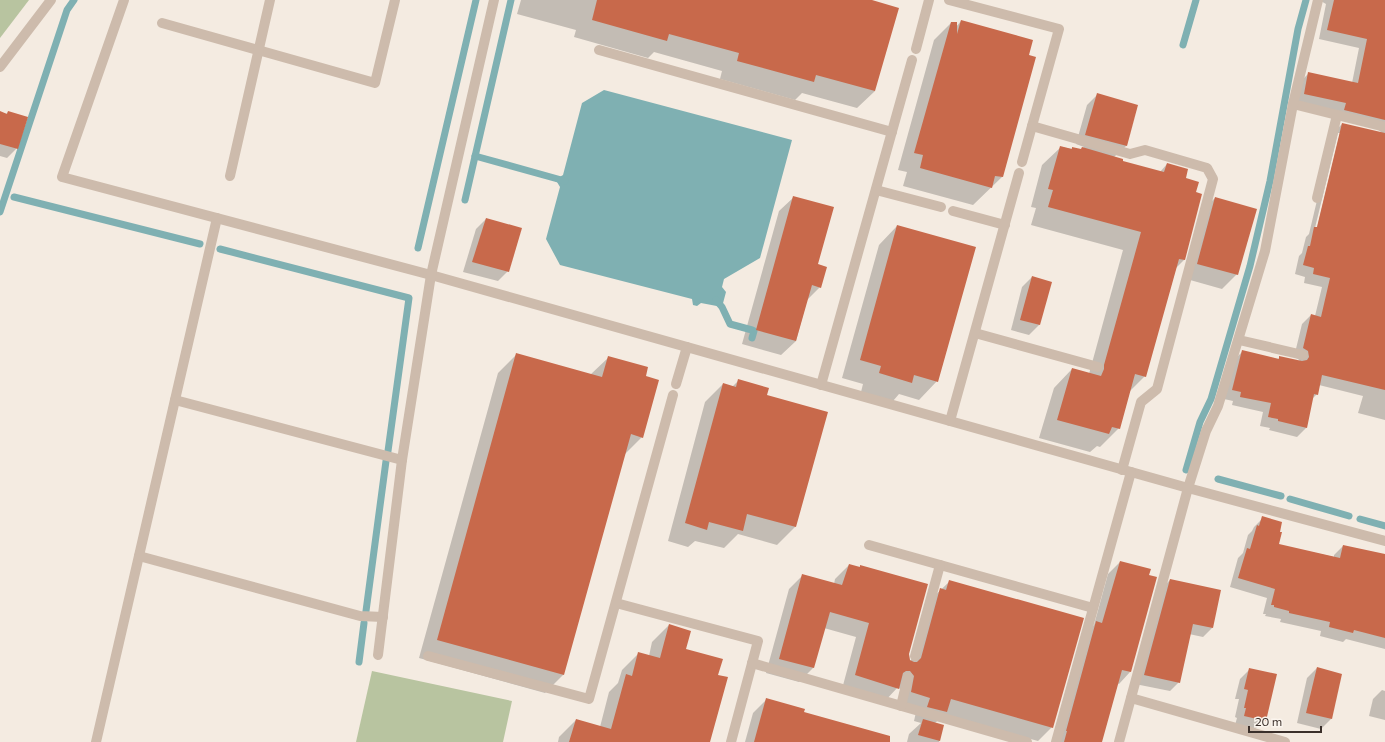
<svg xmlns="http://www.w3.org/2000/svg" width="1385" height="742" font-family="Commissioner,sans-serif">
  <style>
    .green { fill: #b8c4a0 }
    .water { fill: #7fb0b2 }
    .shadow { fill: #0003; fill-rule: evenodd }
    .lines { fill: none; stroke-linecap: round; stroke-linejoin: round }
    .stream { stroke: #7fb0b2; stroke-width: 7 }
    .building { fill: #c8694b }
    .service { stroke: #cdbbac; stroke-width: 10 }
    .minor { stroke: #cdbbac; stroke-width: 10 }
  </style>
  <rect width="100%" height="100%" fill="#f4ebe1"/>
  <g class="green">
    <path d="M0,0H29L0,38Z"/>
    <path d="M372,671L512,701L503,742H356Z"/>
  </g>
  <path class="water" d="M604,90L792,140L760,258L724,279L722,287L726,292L722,307L701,303L697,306L693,305L692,299L560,265L546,239L560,187L557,182L558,178L563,175L582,103Z"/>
  <g class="shadow">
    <path d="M521,0H868L875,91L857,108L802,93L795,100L720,79L722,71L654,52L648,58L574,37L576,30L517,14Z"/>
    <path d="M1319,0H1385V420L1358,413L1363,396L1319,385L1317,394L1312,399L1306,428L1297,437L1269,430L1270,428L1260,426L1263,412L1232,405L1233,401L1224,399L1233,361L1242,352L1277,360L1280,357L1301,362L1298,359L1294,357L1302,324L1311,315L1315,316L1322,287L1304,283L1305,277L1295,274L1299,256L1302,253L1306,237L1309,234L1333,133L1342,124L1382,134L1381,132L1377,129L1295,102L1300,82L1309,73L1352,83L1359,48L1319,39L1326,4ZM1338,133H1340L1316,232H1314Z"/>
    <path d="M961,21L1028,55L1035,58L1002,177L973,205L903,186L907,172L898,170L934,40L951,23L956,27Z"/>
    <path d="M1097,95L1137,106L1126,146L1114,157L1122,162L1160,172L1167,164L1185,179L1195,193L1184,260L1176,268L1145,376L1128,393L1119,428L1100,447L1097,446L1090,452L1039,438L1054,388L1072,369L1089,374L1123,250L1031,225L1036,208L1031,207L1042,165L1061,147L1071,149L1072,148L1080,150L1084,147L1076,144L1087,105Z"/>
    <path d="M0,112L6,114L8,112L17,148L7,158L0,156Z"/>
    <path d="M794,197L817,265L820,287L807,300L796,341L781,355L742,344L779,211Z"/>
    <path d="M1215,198L1237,274L1222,289L1183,278L1200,213Z"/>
    <path d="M486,219L508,271L498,281L463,272L476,229Z"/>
    <path d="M897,226L937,381L919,400L899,394L893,401L861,392L863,384L842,378L879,245Z"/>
    <path d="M1032,277L1051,283L1039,325L1029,335L1011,330L1022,287Z"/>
    <path d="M516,355L590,375L609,357L645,377L642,437L624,455L563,675L545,693L419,658L498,373Z"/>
    <path d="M739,380L766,396L826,413L795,527L777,545L738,534L724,548L695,541L688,547L668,541L705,402L723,384L732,387Z"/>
    <path d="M1263,518L1278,545L1334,557V555L1343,546L1385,557V649L1346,639L1343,642L1320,636L1321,631L1280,622L1281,619L1265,616L1266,614H1263L1267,598L1230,587L1238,558L1243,553L1248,535L1252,531L1254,527Z"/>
    <path d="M1120,562L1148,576L1156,577L1130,672L1119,684L1117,683L1097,742H1055L1085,634L1094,625L1108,574Z"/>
    <path d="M849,565L859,568L860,566L908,654L910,664L927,603L949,582L1052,727L1038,741L944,715L935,723L943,726L939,742H907L909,734L921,723L914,721L916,712L898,706L901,690L898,687L884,702L842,689L856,637L824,628L813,668L799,682L766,673L789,589L803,575L834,584L835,579Z"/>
    <path d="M1170,580L1220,591L1212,628L1203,637L1189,634L1179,682L1170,691L1135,684L1161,589Z"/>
    <path d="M669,625L685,649L709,742H558L559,737L576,720L600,727L609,692L618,683L622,670L639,653L649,656L652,642Z"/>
    <path d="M1317,668L1331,719L1321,729L1297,723L1307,678Z"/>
    <path d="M1250,669L1265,720L1255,729L1235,725L1237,718L1235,717L1239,699H1235L1240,679Z"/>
    <path d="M1382,690L1385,691V720L1369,716L1373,699Z"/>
    <path d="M767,699L803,713L861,742H745L753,713Z"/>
  </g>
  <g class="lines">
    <g class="stream">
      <path d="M1183,45L1196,0"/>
      <path d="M475,156L565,181"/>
      <path d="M14,197L200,244"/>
      <path d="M465,200L511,0"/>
      <path d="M0,212L67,10L74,0"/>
      <path d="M418,248L476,0"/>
      <path d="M220,249L409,298L388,451"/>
      <path d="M716,300L722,307L730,324L752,330L754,331L752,338"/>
      <path d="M1186,470L1200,422L1211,399L1250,266L1270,181L1298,29L1306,0"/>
      <path d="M1218,479L1281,496"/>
      <path d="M1290,499L1349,516"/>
      <path d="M1360,519L1385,526"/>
      <path d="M366,611L386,461"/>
      <path d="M359,662L364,623"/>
    </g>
  </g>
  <g class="building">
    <path d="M597,0H872L899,8L875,91L816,75L814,82L737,61L739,53L669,34L667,41L592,20Z"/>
    <path d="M1334,0H1385V120L1344,110L1346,103L1304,94L1308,72L1358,83L1367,39L1327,30Z"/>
    <path d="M961,20L1033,40L1029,55L1036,57L1003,177L995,176L992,188L920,168L923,155L914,153L951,22H957V34Z"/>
    <path d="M1097,93L1138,105L1127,146L1085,135Z"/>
    <path d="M0,111L7,114L8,111L28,117L18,149L0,144Z"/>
    <path d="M1342,123L1385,133V390L1322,375L1318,395L1314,394L1307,428L1278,421V419L1268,417L1271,403L1240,397L1241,392L1232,390L1242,350L1279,359V356L1302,361L1307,360L1309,357L1308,351L1303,348L1311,314L1321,317L1330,278L1313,274L1314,268L1303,265L1308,246H1310L1314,227H1317Z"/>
    <path d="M1060,146L1072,149V147L1081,149L1082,147L1123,159V161L1164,172L1167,163L1188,169L1186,178L1199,182L1196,192L1202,194L1185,260L1179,259L1146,377L1135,374L1120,429L1112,427L1109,434L1057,420L1072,368L1101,376L1104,369V365L1141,232L1048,207L1053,190L1048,189Z"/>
    <path d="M793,196L834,207L818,264L827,267L821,288L812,285L796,341L756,330Z"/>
    <path d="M1215,197L1257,209L1238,275L1197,264Z"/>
    <path d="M486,218L522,228L509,272L472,262Z"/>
    <path d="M897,225L976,247L938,382L914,375L912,383L879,373L881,366L860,360Z"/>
    <path d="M1032,276L1052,282L1040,325L1020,320Z"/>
    <path d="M516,353L602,377L608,356L648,367L646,376L659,380L643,438L631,434L564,675L437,640Z"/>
    <path d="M738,379L769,388L767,395L828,412L796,527L747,514L743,531L709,522L707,530L685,523L723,383L736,387Z"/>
    <path d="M1262,516L1282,522L1280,532H1282L1279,544L1340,558L1343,545L1385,554V638L1354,630L1353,633L1329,627L1330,622L1289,613V611L1274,607V605H1271L1275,589L1238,578L1247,548L1250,549L1257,525L1259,526Z"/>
    <path d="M1120,561L1151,569L1149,575L1157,577L1131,672L1122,670L1102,742H1064L1067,731H1066L1096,621L1102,623Z"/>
    <path d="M849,564L860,567V565L928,584L909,654L910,660L914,662H917L921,658L940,588L946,590L949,580L1084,618L1053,728L951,699L947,712L927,707L930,698L911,692L914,676L910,671H906L903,673L899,689L855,675L869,623L830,612L814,668L779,659L802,574L842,585Z"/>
    <path d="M1170,579L1221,590L1213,628L1193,624L1180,683L1144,675Z"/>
    <path d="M669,624L691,631L686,649L723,659L718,675L728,677L710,742H569L576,719L611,729L626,674L632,676L638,652L660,658Z"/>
    <path d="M1317,667L1342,674L1332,719L1306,713Z"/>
    <path d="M1249,668L1277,674L1266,721L1244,716L1246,708H1244L1248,690L1244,689Z"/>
    <path d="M766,698L805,709L804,712L890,736V742H754Z"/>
    <path d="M923,719L944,725L940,741L918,735Z"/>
  </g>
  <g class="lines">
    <g class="service">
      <path d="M124,0L62,177L431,275L1188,488"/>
      <path d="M949,0L1059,29L1022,162"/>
      <path d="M162,23L375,83L395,0"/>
      <path d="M916,49L929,0"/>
      <path d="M599,50L892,132"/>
      <path d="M1032,126L1130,154L1145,150L1207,168L1213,179L1157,389L1141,402L1122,470"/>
      <path d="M230,176L270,0"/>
      <path d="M876,190L941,207"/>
      <path d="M1317,198L1337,115"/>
      <path d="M953,211L1005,225"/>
      <path d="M975,333L1098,367"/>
      <path d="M1239,340L1303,355"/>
      <path d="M676,384L687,347"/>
      <path d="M821,385L912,60"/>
      <path d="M175,400L402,460"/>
      <path d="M950,421L1019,173"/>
      <path d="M869,545L1093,608"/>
      <path d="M139,556L360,616L383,617"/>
      <path d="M616,603L758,641L731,742"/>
      <path d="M378,655L402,460L431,275L494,0"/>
      <path d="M428,656L589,699L673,395"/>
      <path d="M915,656L940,565"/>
      <path d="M752,663L1027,742"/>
      <path d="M901,706L908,677"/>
      <path d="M96,742L217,218"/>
      <path d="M1056,742L1131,472"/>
    </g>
    <g class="minor">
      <path d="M0,67L51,0"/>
      <path d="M1293,104L1385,127"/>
      <path d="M1188,488L1385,541"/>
      <path d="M1131,698L1285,742"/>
      <path d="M1119,742L1188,488L1206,431L1218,406L1265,251L1293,104L1318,0"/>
    </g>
  </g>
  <path d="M1249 726v6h72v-6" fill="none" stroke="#3b302b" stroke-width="2"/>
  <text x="1255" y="726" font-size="12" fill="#3b302b" stroke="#fbf5ee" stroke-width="3" paint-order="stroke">20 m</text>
</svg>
